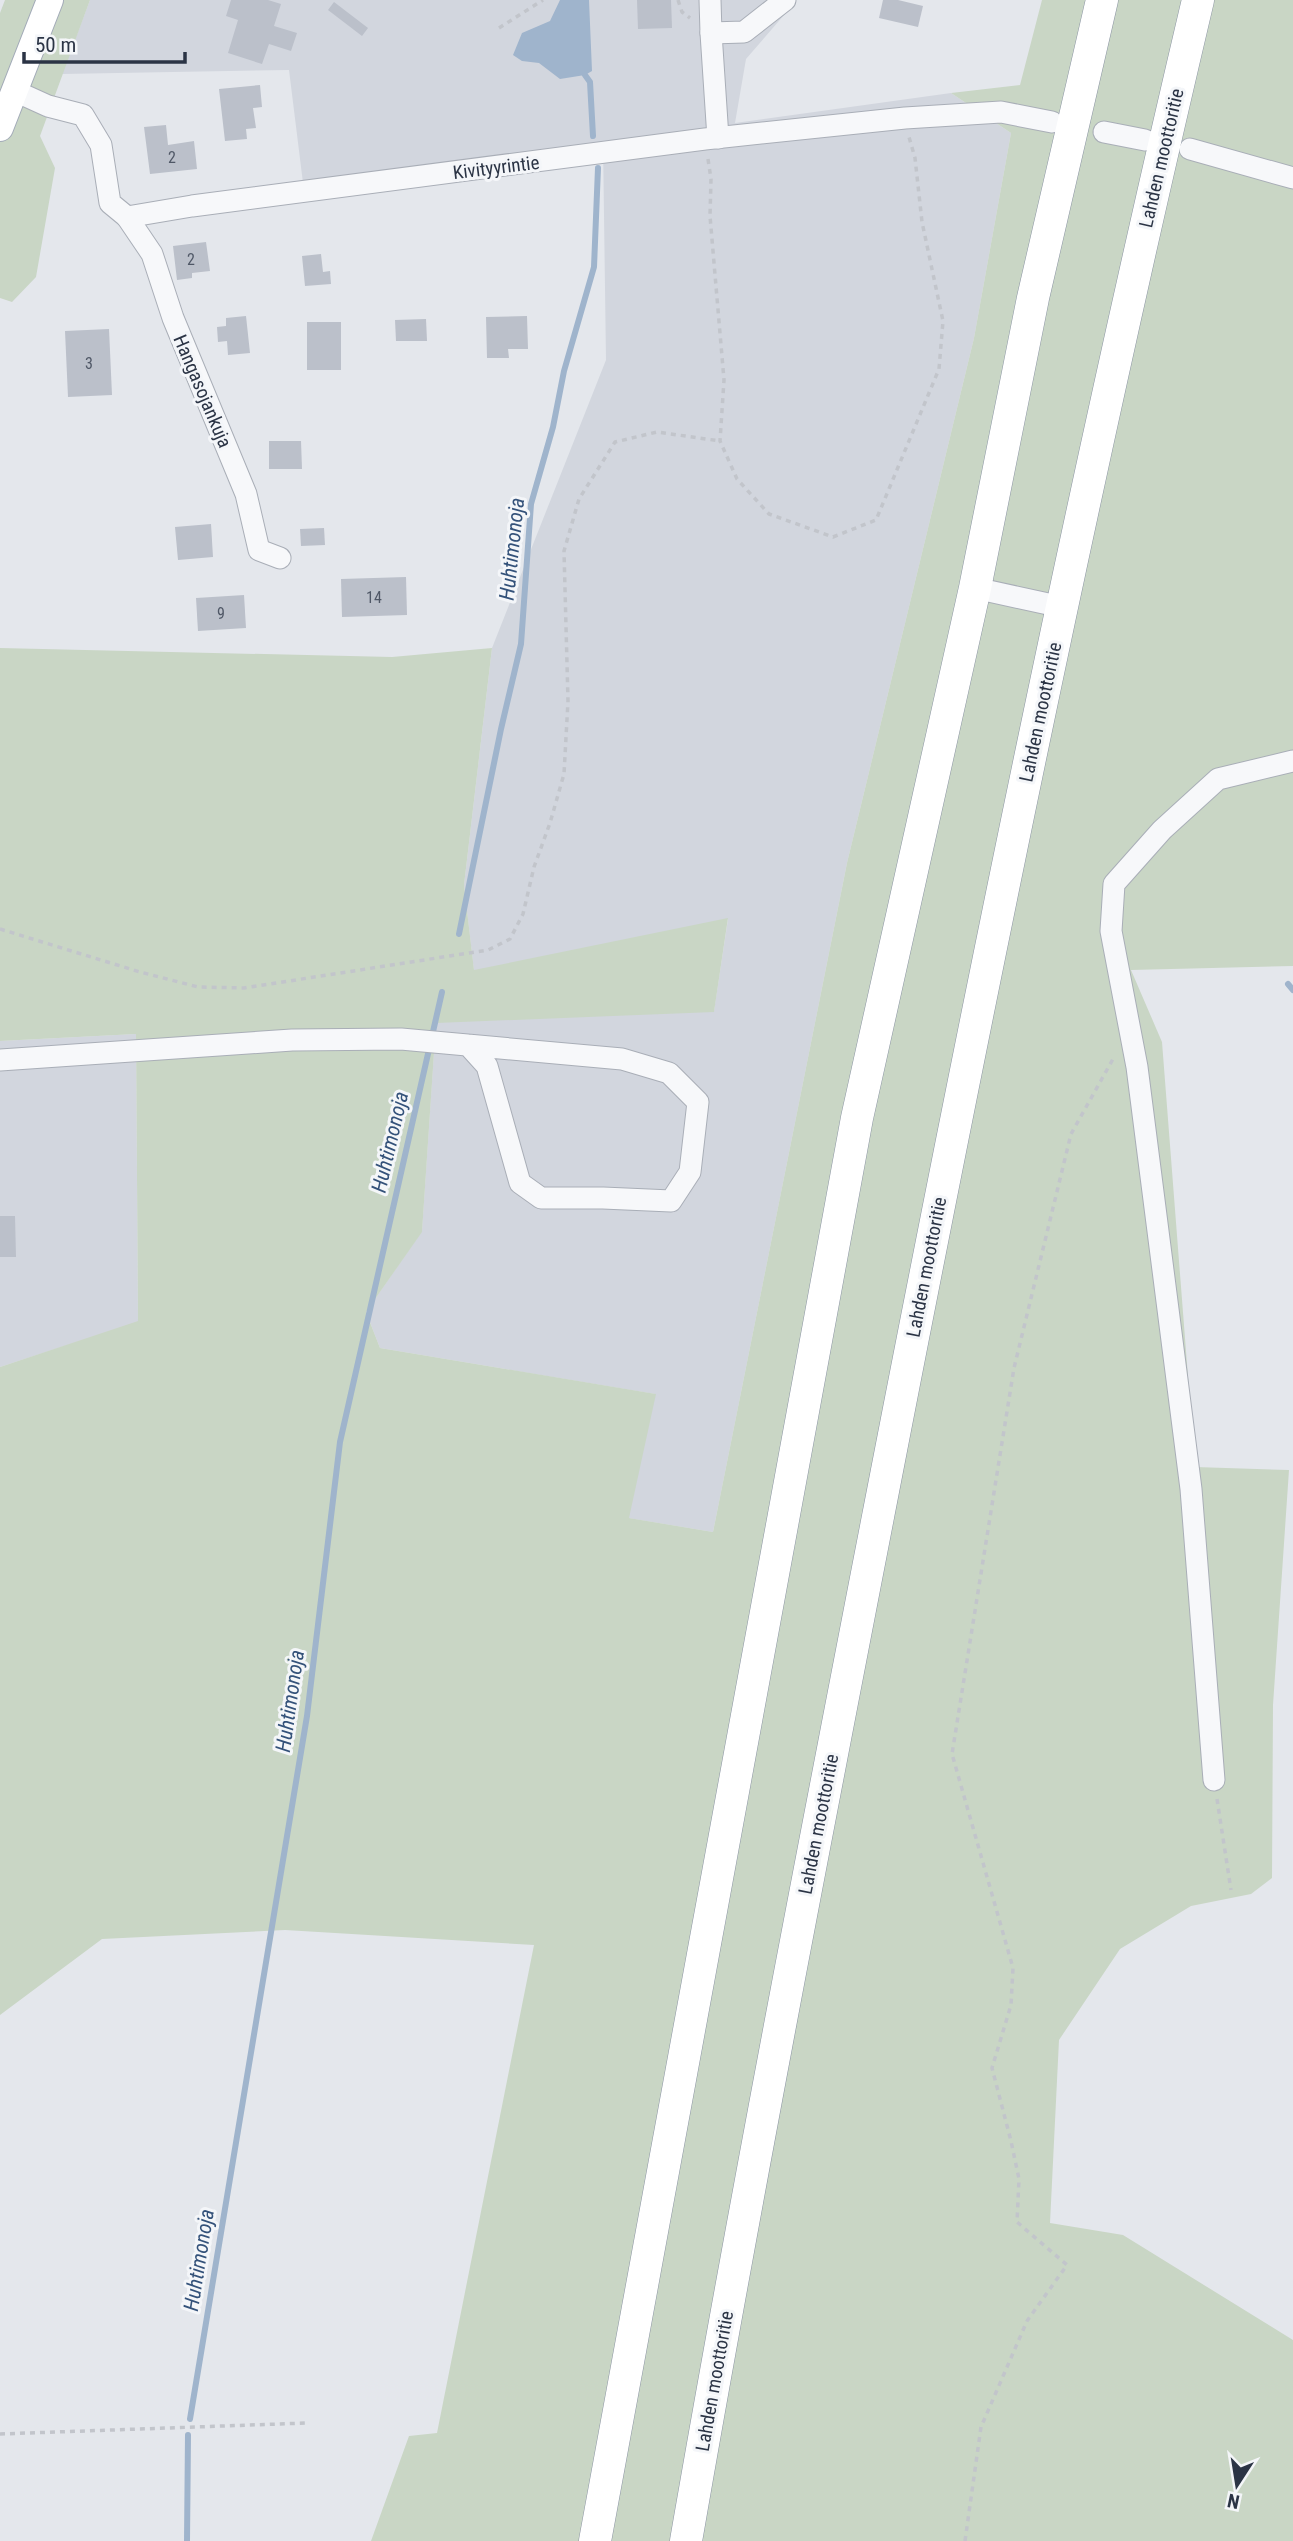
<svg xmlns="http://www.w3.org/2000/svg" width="1293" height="2541" font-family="'Roboto Condensed',sans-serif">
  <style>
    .built { fill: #d2d6de }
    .green { fill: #c9d6c5 }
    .water { fill: #9fb4cc }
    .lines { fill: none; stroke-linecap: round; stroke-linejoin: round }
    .stream { stroke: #9fb4cc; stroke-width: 6 }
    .building { fill: #bbc0ca }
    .minor-casing { stroke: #a9aeb7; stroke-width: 23 }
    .major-casing { stroke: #a3abb8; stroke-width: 28 }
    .highway-casing { stroke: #8b94a3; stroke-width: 33 }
    .path { stroke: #c2c5cb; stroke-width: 3.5; stroke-dasharray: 5 5; stroke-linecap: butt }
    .minor { stroke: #f7f8fa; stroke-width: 21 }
    .major { stroke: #fff; stroke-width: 26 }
    .highway { stroke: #fff; stroke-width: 32 }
    .labels { text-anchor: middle; stroke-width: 6; stroke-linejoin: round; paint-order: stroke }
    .number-label { font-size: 16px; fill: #4f5766 }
    .street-label { font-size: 19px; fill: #2b3445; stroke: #f4f6f9 }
    .water-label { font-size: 21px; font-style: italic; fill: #34527a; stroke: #f4f6f9 }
  </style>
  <rect width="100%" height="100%" fill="#e4e7ec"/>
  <g class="built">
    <path d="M90,0H792L791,7L746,59L735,123L951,93L1011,133L974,338L847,863L713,1532L628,1518L655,1394L380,1348L366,1312L422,1231L436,1022L714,1011L728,919L474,971L464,885L492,648L606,360L603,142L303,183L289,70L62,74Z"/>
    <path d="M136,1034L138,1322L0,1367V1041Z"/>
  </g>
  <g class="green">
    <path d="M5,0H90L40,136L55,168L36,277L12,302L0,298V13Z"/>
    <path d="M1042,0H1293V966L1131,970L1162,1042L1195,1467L1289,1470L1273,1705L1272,1878L1251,1894L1191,1906L1120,1949L1059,2040L1050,2223L1123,2235L1293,2340V2541H371L409,2436L437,2433L534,1945L285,1930L102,1939L0,2015V1367L138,1321L136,1034L0,1041V648L392,657L492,648L464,885L474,970L728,918L714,1012L436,1023L422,1232L366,1312L380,1348L656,1394L629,1518L713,1532L847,863L974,338L1011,133L951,93L1020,85Z"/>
  </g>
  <path class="water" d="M560,0H589L592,71L585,75L560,79L539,63L522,61L513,55L522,33L550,21Z"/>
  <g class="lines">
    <g class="stream">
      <path d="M585,75L590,82L593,136"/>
      <path d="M459,934L501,729L521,644L531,504L553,427L564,371L594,267L598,168"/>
      <path d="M1288,984L1293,990"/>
      <path d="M190,2419L307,1716L340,1442L442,992"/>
      <path d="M187,2541L188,2435"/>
    </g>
  </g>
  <g class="building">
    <path d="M231,0H268L281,4L274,26L297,33L291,51L269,44L262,64L228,53L238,20L226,16Z"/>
    <path d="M637,0H671L672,28L638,29Z"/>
    <path d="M883,0H898L923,6L918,27L879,18Z"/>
    <path d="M334,2L368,28L362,36L328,10Z"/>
    <path d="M260,85L262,107L253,108L256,128L246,129L247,139L225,141L219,89Z"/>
    <path d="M166,125L168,145L194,141L197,169L150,174L144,127Z"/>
    <path d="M206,242L210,271L192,273V278L177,280L173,246Z"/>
    <path d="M321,254L323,272L330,271L331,284L305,286L302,256Z"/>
    <path d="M246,316L250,353L228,355L227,341L218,342L217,327L226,326V318Z"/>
    <path d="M527,316L528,349H508L509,358H487L486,317Z"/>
    <path d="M426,319L427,341H396L395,320Z"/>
    <rect x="307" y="322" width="34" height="48"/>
    <path d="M109,329L112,395L68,397L65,331Z"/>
    <path d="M269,441H301L302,469H269Z"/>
    <path d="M211,524L213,557L178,560L175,527Z"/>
    <path d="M324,528L325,545L301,546L300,529Z"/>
    <path d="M406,577L407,615L342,617L341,579Z"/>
    <path d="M244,595L246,628L198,631L196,598Z"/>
    <path d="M0,1216H15L16,1257H0Z"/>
  </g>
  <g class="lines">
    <defs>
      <g id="minor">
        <path d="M710,0L711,33L744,32L785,0"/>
        <path d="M711,33L718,138"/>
        <path d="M15,91L48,106L83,115L101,145L110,203L127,217L192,206L705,139L905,118L1001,112L1052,122"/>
        <path d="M1104,132L1145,140"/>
        <path d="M1190,149L1293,178"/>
        <path d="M127,217L152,254L173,318L246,494L259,550L280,558"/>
        <path d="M975,588L1062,607"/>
        <path d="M0,1060L292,1040L401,1039L622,1059L669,1073L698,1102L690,1172L671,1201L603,1198H541L520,1183L487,1066L468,1045"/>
        <path d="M1214,1780L1191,1489L1137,1067L1111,931L1114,884L1162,830L1218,779L1293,761"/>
      </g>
      <path id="major" d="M0,128L50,0"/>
      <g id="highway">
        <path d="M595,2541L857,1118L975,588L1033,298L1102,0"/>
        <path d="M686,2541C747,2190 815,1841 883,1491C980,992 1081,495 1198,0"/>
      </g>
    </defs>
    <use href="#minor" class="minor-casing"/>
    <use href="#major" class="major-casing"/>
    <use href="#highway" class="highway-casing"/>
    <g class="path">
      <path d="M678,0L682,12L690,18"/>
      <path d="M499,28L543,0"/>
      <path d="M708,159L711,179L710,216L724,380L720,441L737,479L769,514L833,537L876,520L939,369L943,321L922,222L915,158L909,137"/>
      <path d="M0,929L140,972L198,987L244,988L488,950L510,939L523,914L534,867L550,823L564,774L568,701L564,551L579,499L615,442L657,432L720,441"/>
      <path d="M1217,1799L1231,1890"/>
      <path d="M0,2434L307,2423"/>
      <path d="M965,2541L981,2427L1027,2321L1067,2265L1017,2222L1019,2179L1011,2141L992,2068L1011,2005L1013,1968L952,1754L1014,1368L1071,1134L1113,1059"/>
    </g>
    <use href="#minor" class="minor"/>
    <use href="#major" class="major"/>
    <use href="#highway" class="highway"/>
  </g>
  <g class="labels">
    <g class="number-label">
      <text x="172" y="163">2</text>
      <text x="191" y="265">2</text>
      <text x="89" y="369">3</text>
      <text x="374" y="603">14</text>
      <text x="221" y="619">9</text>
    </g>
    <g class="street-label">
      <text transform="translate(1161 158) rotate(-77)" y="7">Lahden moottoritie</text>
      <text transform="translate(496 167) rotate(-7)" y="7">Kivityyrintie</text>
      <text transform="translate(203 391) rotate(67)" y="7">Hangasojankuja</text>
      <text transform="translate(1040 712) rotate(-78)" y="7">Lahden moottoritie</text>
      <text transform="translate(926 1267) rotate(-79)" y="7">Lahden moottoritie</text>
      <text transform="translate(818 1824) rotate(-79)" y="7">Lahden moottoritie</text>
      <text transform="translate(714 2381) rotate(-80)" y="7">Lahden moottoritie</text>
    </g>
    <g class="water-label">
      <text transform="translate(512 549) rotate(-84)" y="7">Huhtimonoja</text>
      <text transform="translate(390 1142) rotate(-77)" y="7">Huhtimonoja</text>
      <text transform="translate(290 1701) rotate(-82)" y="7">Huhtimonoja</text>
      <text transform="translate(199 2260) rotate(-81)" y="7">Huhtimonoja</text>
    </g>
  </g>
  <g transform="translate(1237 2485) rotate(192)" stroke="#f4f6f9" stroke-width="5" paint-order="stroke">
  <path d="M0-5L12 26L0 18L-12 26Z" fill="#2b3445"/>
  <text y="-10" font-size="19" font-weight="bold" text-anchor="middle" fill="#2b3445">N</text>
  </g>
  <path d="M24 52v10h161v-10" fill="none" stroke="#2b3445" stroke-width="3.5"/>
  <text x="35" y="52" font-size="21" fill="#2b3445" stroke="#f4f6f9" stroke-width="5" paint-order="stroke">50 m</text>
</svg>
